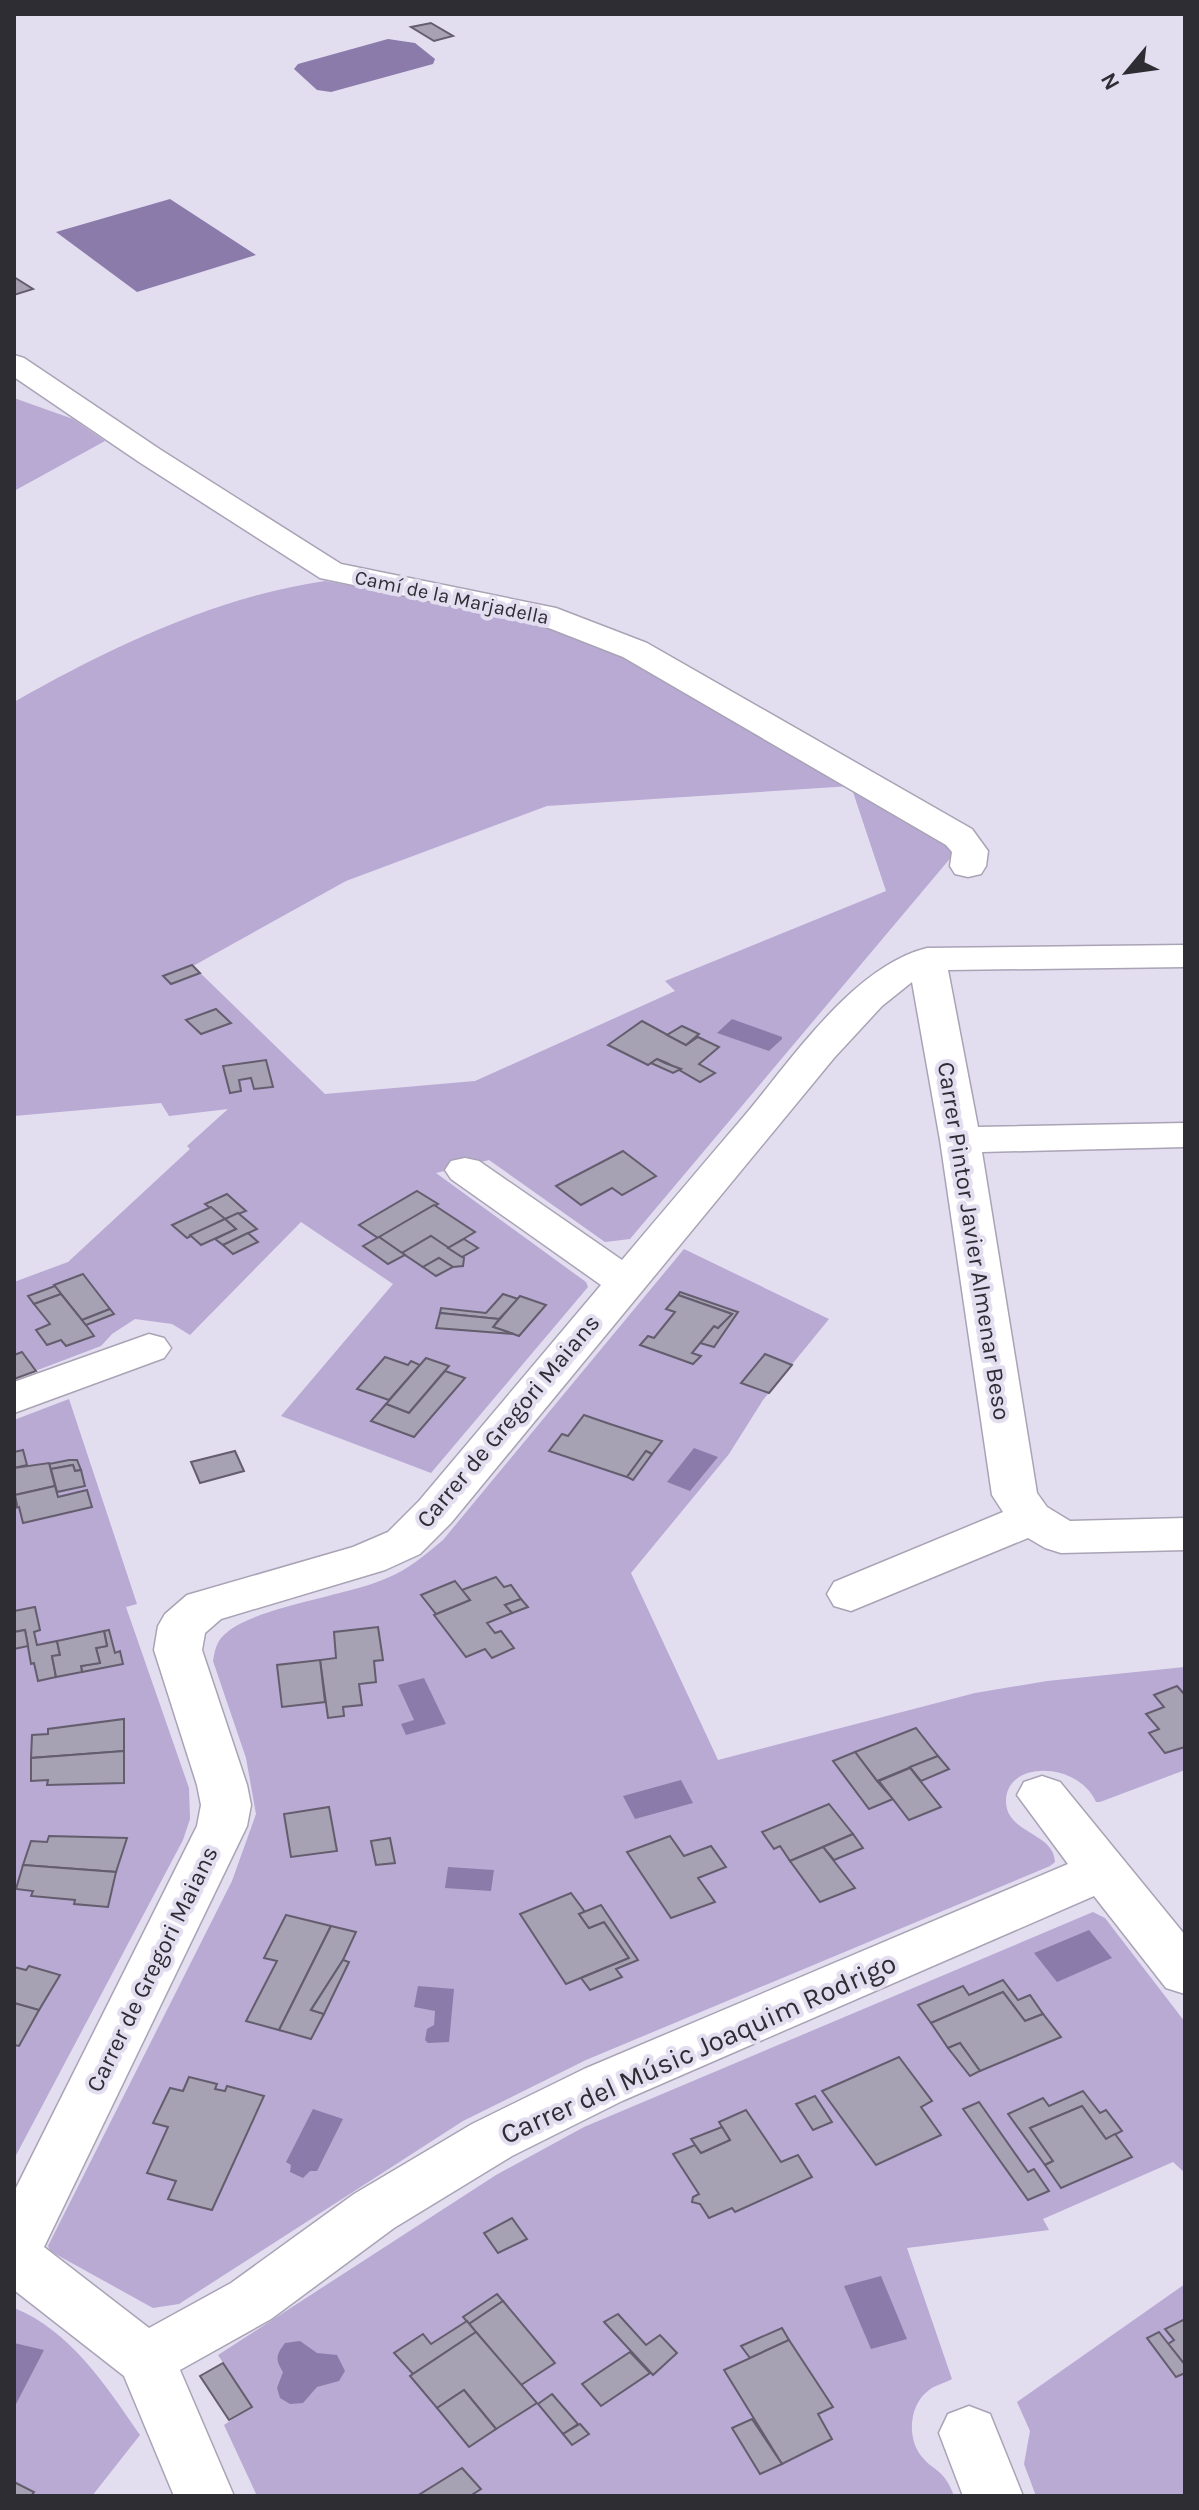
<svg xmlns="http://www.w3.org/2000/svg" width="1199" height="2510" font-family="Karla,sans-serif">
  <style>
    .green { fill: #b8aad3; fill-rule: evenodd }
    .water { fill: #8b7baa }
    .building { fill: #a6a1b3; stroke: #635d6e; stroke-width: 2 }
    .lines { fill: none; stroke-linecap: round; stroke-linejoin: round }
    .minor-casing { stroke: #a9a3b5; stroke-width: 3 }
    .minor { fill: #fff; fill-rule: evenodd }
    .labels { text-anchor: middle; stroke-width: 8; stroke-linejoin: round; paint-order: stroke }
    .far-street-label { font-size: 20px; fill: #2f2d34; stroke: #e3ddf0 }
    .street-label { font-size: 24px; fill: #2f2d34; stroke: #e3ddf0 }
    .near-street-label { font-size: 28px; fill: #2f2d34; stroke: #e3ddf0 }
  </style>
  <rect width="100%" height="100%" fill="#e3ddf0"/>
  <g class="green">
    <path d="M14,398L73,419L105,441L14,491Z"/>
    <path d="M325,581L472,606L544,624L638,663L851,786L919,820L950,846L953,855L630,1239L605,1242L489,1160L436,1173L586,1282L588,1287L431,1473L281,1416L393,1284L301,1222L190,1335L172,1324L135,1319L112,1334L101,1346L14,1379V1282L68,1262L190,1149L187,1146L228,1109L169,1116L161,1103L14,1116V702C109,648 215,597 325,581ZM851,786L886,891L665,981L675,991L475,1081L325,1094L193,966L346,881L547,806Z"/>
    <path d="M684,1249L829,1319L763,1400L729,1454L631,1573L718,1760L975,1693L1047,1681L1185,1667V1770L1100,1802H1096C1078,1761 1005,1760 1006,1802C1007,1834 1054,1832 1055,1862L1050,1866L586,2060L463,2121L179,2304L153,2308L50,2251L48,2246L232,1881L256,1814L246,1758L213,1661C215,1650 216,1642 225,1634C253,1607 348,1596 387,1578C409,1569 425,1555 443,1540Z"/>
    <path d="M69,1399L137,1604L126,1607L189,1788L190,1819L183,1840L14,2159V1420Z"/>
    <path d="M1093,1912L1105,1918L1185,2022V2173L1173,2162L1043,2219L1049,2230L907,2248L952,2379C945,2383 935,2385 929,2390C910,2404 907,2434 919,2453C933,2473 943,2466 954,2496H257L224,2425L252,2406L218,2355L496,2175L584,2127Z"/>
    <path d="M1185,2284V2496H1036L1024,2464L1030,2431L1017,2402Z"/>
    <path d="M14,2308C70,2330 107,2387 140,2435L92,2496H14Z"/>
  </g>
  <g class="water">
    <path d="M388,39L415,43L435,59L433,64L331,92L317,90L294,69L298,64Z"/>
    <path d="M170,199L256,255L137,292L56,232Z"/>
    <path d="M732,1019L782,1037V1039L769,1051L717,1033Z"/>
    <path d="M694,1448L718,1457L690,1491L667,1482Z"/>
    <path d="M424,1678L446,1724L406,1735L401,1724L414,1720L398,1685Z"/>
    <path d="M681,1780L693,1803L635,1819L623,1796Z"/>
    <path d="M448,1867L494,1870L491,1891L445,1888Z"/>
    <path d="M1089,1930L1112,1958L1057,1982L1034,1953Z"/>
    <path d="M418,1986L454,1989L449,2042L428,2043L425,2040L427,2029L434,2025L435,2011L414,2007Z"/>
    <path d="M313,2109L343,2119L317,2171H310L303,2178L290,2172L291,2165L286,2162Z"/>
    <path d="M881,2276L907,2339L871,2349L844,2286Z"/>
    <path d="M300,2341L317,2353L337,2355L345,2371L339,2381L317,2387L303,2403L290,2404L280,2398L277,2388L283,2372C275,2359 276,2355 285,2343Z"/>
    <path d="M14,2343L44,2350L14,2408Z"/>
  </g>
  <g class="building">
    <path d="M431,23L453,36L434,41L411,27Z"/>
    <path d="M14,277L33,289L14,295Z"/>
    <path d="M192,965L200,973L171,984L163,976Z"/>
    <path d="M216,1009L231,1023L201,1034L186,1020Z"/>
    <path d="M642,1021L686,1045L698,1037L719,1047L699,1064L715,1073L700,1082L667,1063L657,1059L648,1065L608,1045Z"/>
    <path d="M682,1026L699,1034L686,1045L667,1035Z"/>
    <path d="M657,1059L665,1063L681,1069L673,1073L651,1063Z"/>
    <path d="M266,1060L273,1087L254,1089L251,1078L239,1080L241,1091L230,1093L223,1066Z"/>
    <path d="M623,1151L656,1176L622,1195L612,1188L581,1205L556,1186Z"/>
    <path d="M417,1191L438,1204L378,1238L359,1225Z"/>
    <path d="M227,1194L246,1211L225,1219L205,1204Z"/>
    <path d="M434,1205L475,1232L448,1248L431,1236L402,1253L379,1237Z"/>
    <path d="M211,1207L225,1219L187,1238L172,1225Z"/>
    <path d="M238,1213L257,1229L223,1245L215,1239L236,1229L225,1219Z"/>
    <path d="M225,1219L236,1229L201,1245L190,1235Z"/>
    <path d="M248,1233L258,1242L233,1254L223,1245Z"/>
    <path d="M431,1236L464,1258L463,1266L453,1267L439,1258L423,1267L402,1253Z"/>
    <path d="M379,1237L402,1253L405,1255L388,1264L363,1246Z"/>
    <path d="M464,1239L478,1248L462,1257L448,1248Z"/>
    <path d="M439,1258L453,1267L436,1276L423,1267Z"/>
    <path d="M83,1274L110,1309L82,1320L54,1285Z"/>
    <path d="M55,1286L61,1294L34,1304L28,1296Z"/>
    <path d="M680,1292L738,1312L714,1347L700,1343L714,1326L718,1328L732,1314L678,1295Z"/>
    <path d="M61,1294L86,1325L94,1336L66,1346L61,1340L47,1345L36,1330L50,1324L34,1304Z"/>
    <path d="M503,1294L518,1299L499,1319L440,1313L441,1308L486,1313Z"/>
    <path d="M678,1295L732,1314L718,1328L714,1326L692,1353L701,1356L693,1364L640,1345L648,1336L654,1338L675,1312L666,1309Z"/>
    <path d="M520,1296L546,1305L519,1336L493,1327Z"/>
    <path d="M110,1309L114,1314L86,1325L82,1320Z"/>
    <path d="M440,1313L499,1319L493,1327L514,1334L436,1328Z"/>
    <path d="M22,1352L36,1371L14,1379V1355Z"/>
    <path d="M765,1354L792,1365L769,1393L741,1383Z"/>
    <path d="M385,1357L408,1365L411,1361L420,1365L389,1400L357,1389Z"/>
    <path d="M426,1358L449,1366L409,1413L386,1404Z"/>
    <path d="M445,1371L465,1378L414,1437L371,1421L386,1404L409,1413Z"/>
    <path d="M584,1415L610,1424L662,1441L652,1454L646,1451L627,1477L549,1451L562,1434L568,1436Z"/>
    <path d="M23,1450L27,1465L14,1468V1452Z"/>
    <path d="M235,1451L244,1471L200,1483L191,1462Z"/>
    <path d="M646,1451L652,1454L633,1480L627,1477Z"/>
    <path d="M69,1460H77L81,1470L75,1471L73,1465L51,1469L49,1464Z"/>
    <path d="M49,1463L55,1486L15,1495L14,1468Z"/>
    <path d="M73,1465L75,1471L81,1470L85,1486L57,1492L51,1469Z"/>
    <path d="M55,1486L58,1497L87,1490L92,1507L23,1523L19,1507L14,1508L17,1505L15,1495Z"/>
    <path d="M496,1577L504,1587L511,1585L521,1599L505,1605L512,1613L487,1623L495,1633L501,1631L514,1648L492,1658L485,1649L466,1657L434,1615L470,1600L462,1590Z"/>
    <path d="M455,1581L470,1600L436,1614L421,1595Z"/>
    <path d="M521,1599L528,1607L512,1613L505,1605Z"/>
    <path d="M35,1607L40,1630L34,1632L37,1645L57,1641L60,1655L52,1656L56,1677L38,1681L34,1663L31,1664L25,1630L14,1632V1611Z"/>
    <path d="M378,1627L383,1660L374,1661L376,1682L359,1684L362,1705L343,1707L344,1716L328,1718L320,1660L336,1658L334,1632Z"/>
    <path d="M25,1630L28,1646L14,1649V1632Z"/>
    <path d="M109,1630L115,1653L120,1651L123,1664L82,1672L81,1666L100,1663L96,1648L107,1646L104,1631Z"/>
    <path d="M104,1631L107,1646L96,1648L100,1663L81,1666L82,1672L56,1677L52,1656L60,1655L57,1641Z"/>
    <path d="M320,1660L325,1702L282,1707L277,1665Z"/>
    <path d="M1177,1686L1185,1695V1747L1165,1753L1149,1733L1159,1729L1146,1714L1164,1707L1154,1695Z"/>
    <path d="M124,1719V1751L31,1758L32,1735L48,1734V1729Z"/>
    <path d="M916,1728L938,1756L877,1781L855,1752Z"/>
    <path d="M124,1751V1783L47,1785L48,1780L31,1781V1758Z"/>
    <path d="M855,1752L877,1781L893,1799L869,1809L833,1761Z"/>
    <path d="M938,1756L949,1769L921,1781L910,1767Z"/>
    <path d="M910,1768L941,1807L909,1820L879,1781Z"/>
    <path d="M829,1804L853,1834L790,1861L780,1846L774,1849L762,1832Z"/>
    <path d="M329,1807L337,1851L291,1857L284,1814Z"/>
    <path d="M853,1834L863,1848L834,1860L823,1847Z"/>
    <path d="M49,1836L127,1838L116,1872L23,1865L31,1841L47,1842Z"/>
    <path d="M670,1836L684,1856L711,1846L726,1867L698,1878L715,1902L671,1918L627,1852Z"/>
    <path d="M390,1838L395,1863L376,1865L371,1841Z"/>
    <path d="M823,1847L855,1888L820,1902L790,1861Z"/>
    <path d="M23,1865L116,1872L108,1907L74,1904L75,1900L31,1896L33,1891L16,1889Z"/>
    <path d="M571,1893L585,1912L579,1914L589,1928L604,1922L629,1958L566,1984L520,1914Z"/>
    <path d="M601,1905L638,1960L616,1969L622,1977L590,1990L581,1978L629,1958L604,1922L589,1928L579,1914Z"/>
    <path d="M286,1915L331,1926L279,2030L246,2021L277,1961L264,1958Z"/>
    <path d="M331,1926L356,1932L343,1960L311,2010L324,2014L311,2039L279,2030Z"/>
    <path d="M343,1960L349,1962L324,2014L311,2010Z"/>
    <path d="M29,1966L60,1975L39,2010L14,2003V1967L26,1970Z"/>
    <path d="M1003,1980L1018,2000L1030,1995L1043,2014L1025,2021L1003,1992L931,2023L918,2005L963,1986L969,1995Z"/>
    <path d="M1003,1992L1025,2021L1043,2014L1061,2037L980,2071L960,2043L948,2048L931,2023Z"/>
    <path d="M14,2003L39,2010L19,2046L14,2045Z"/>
    <path d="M960,2043L980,2071L970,2076L948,2048Z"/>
    <path d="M899,2057L932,2101L921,2107L941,2135L876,2165L822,2091Z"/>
    <path d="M189,2077L217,2084L215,2089L225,2091L227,2086L264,2096L212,2210L168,2199L176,2181L147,2173L168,2127L153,2123L170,2088L183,2091Z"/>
    <path d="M1083,2091L1100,2113L1106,2110L1122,2131L1106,2139L1082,2106L1030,2128L1053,2161L1045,2165L1008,2114L1043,2098L1049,2106Z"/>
    <path d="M815,2096L832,2122L813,2130L796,2104Z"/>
    <path d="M979,2102L1028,2172L1034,2169L1049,2191L1028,2200L963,2109Z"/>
    <path d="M1082,2106L1106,2139L1115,2134L1132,2157L1061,2188L1045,2165L1053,2161L1030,2128Z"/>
    <path d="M746,2110L781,2162L798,2155L812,2177L735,2212L732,2208L709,2218L700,2204L692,2202L693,2197L699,2194L673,2154L695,2145L701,2153L730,2140L719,2122Z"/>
    <path d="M722,2127L730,2140L701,2153L691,2139Z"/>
    <path d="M512,2218L527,2239L498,2253L484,2233Z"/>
    <path d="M497,2294L503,2301L469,2324L463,2317Z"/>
    <path d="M503,2301L555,2363L521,2385L469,2324Z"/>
    <path d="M618,2314L646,2345L660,2335L677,2353L653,2375L604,2322Z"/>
    <path d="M1185,2319V2365L1168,2344L1174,2340L1165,2329Z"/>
    <path d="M467,2321L476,2332L413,2374L394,2353L423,2334L431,2344Z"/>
    <path d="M782,2328L789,2340L750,2358L741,2346Z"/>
    <path d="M476,2332L537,2403L496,2429L464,2390L437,2408L410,2376Z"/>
    <path d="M1159,2332L1185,2365V2373L1176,2377L1147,2338Z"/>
    <path d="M789,2340L833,2407L818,2414L832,2439L782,2464L724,2370Z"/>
    <path d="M630,2352L650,2373L601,2406L582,2384Z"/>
    <path d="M223,2363L252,2407L229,2420L200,2376Z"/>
    <path d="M464,2390L496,2429L469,2447L437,2408Z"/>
    <path d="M552,2394L578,2424L563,2434L538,2404Z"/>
    <path d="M752,2419L782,2464L760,2474L732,2428Z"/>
    <path d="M580,2424L589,2434L572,2445L563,2434Z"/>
    <path d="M462,2468L481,2489L470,2496H417Z"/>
    <path d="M14,2482L34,2492L31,2496H14Z"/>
  </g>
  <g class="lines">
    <defs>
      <g id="minor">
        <path d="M14,355L24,358L161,450L341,564L556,608L647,643L972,829L988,851L986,866L981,874L968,877L955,874L950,866L952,852L946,845L623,657L536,623L320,578L139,462L14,377Z"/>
        <path d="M1185,945V967L948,970L978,1127L1185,1123V1147L982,1152L1037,1493L1047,1507L1070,1521L1185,1518V1550L1061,1553L1045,1548L1028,1538L851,1611L834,1606L827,1594L834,1582L1003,1512L992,1495L940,1140L912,982L882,1006L834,1058L451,1523L420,1554L385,1570L221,1619L205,1633L202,1650L247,1785L251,1805L247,1826L44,2247L149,2328L231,2283L354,2194L472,2124L584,2069L1068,1864L1017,1795L1024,1782L1042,1776L1060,1782L1185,1935V1994L1166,1988L1094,1896L622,2101L512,2156L394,2228L271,2319L180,2370L234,2496H174L124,2376L14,2290V2192L197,1826L201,1805L197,1785L154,1650L158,1626L165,1614L187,1595L353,1547L388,1532L419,1501L601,1285L451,1179L445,1170L451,1161L465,1158L479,1161L622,1260C663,1211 704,1163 745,1115C792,1059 854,966 927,948Z"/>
        <path d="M149,1334L164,1338L171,1348L164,1358L14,1413V1382Z"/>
        <path d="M969,2406L990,2414L1023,2496H963L939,2433L948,2414Z"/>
      </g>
    </defs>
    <use href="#minor" class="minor-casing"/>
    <use href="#minor" class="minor"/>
  </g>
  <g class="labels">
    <g class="far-street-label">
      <text transform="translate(452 597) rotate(12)" y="7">Camí de la Marjadella</text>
    </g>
    <g class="street-label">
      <text transform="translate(974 1241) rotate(81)" y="8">Carrer Pintor Javier Almenar Beso</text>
      <text transform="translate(508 1421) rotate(-50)" y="8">Carrer de Gregori Maians</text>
      <text transform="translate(152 1969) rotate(-64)" y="8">Carrer de Gregori Maians</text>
    </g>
    <g class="near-street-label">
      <text transform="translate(698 2048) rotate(-24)" y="10">Carrer del Músic Joaquim Rodrigo</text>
    </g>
  </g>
  <rect width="1199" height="2510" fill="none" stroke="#2f2d34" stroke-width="32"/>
  <g transform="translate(1127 72) rotate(241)" stroke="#e3ddf0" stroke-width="6" paint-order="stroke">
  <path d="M0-6L14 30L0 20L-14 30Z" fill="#2f2d34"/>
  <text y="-12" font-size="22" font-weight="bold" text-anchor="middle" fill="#2f2d34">N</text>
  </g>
</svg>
